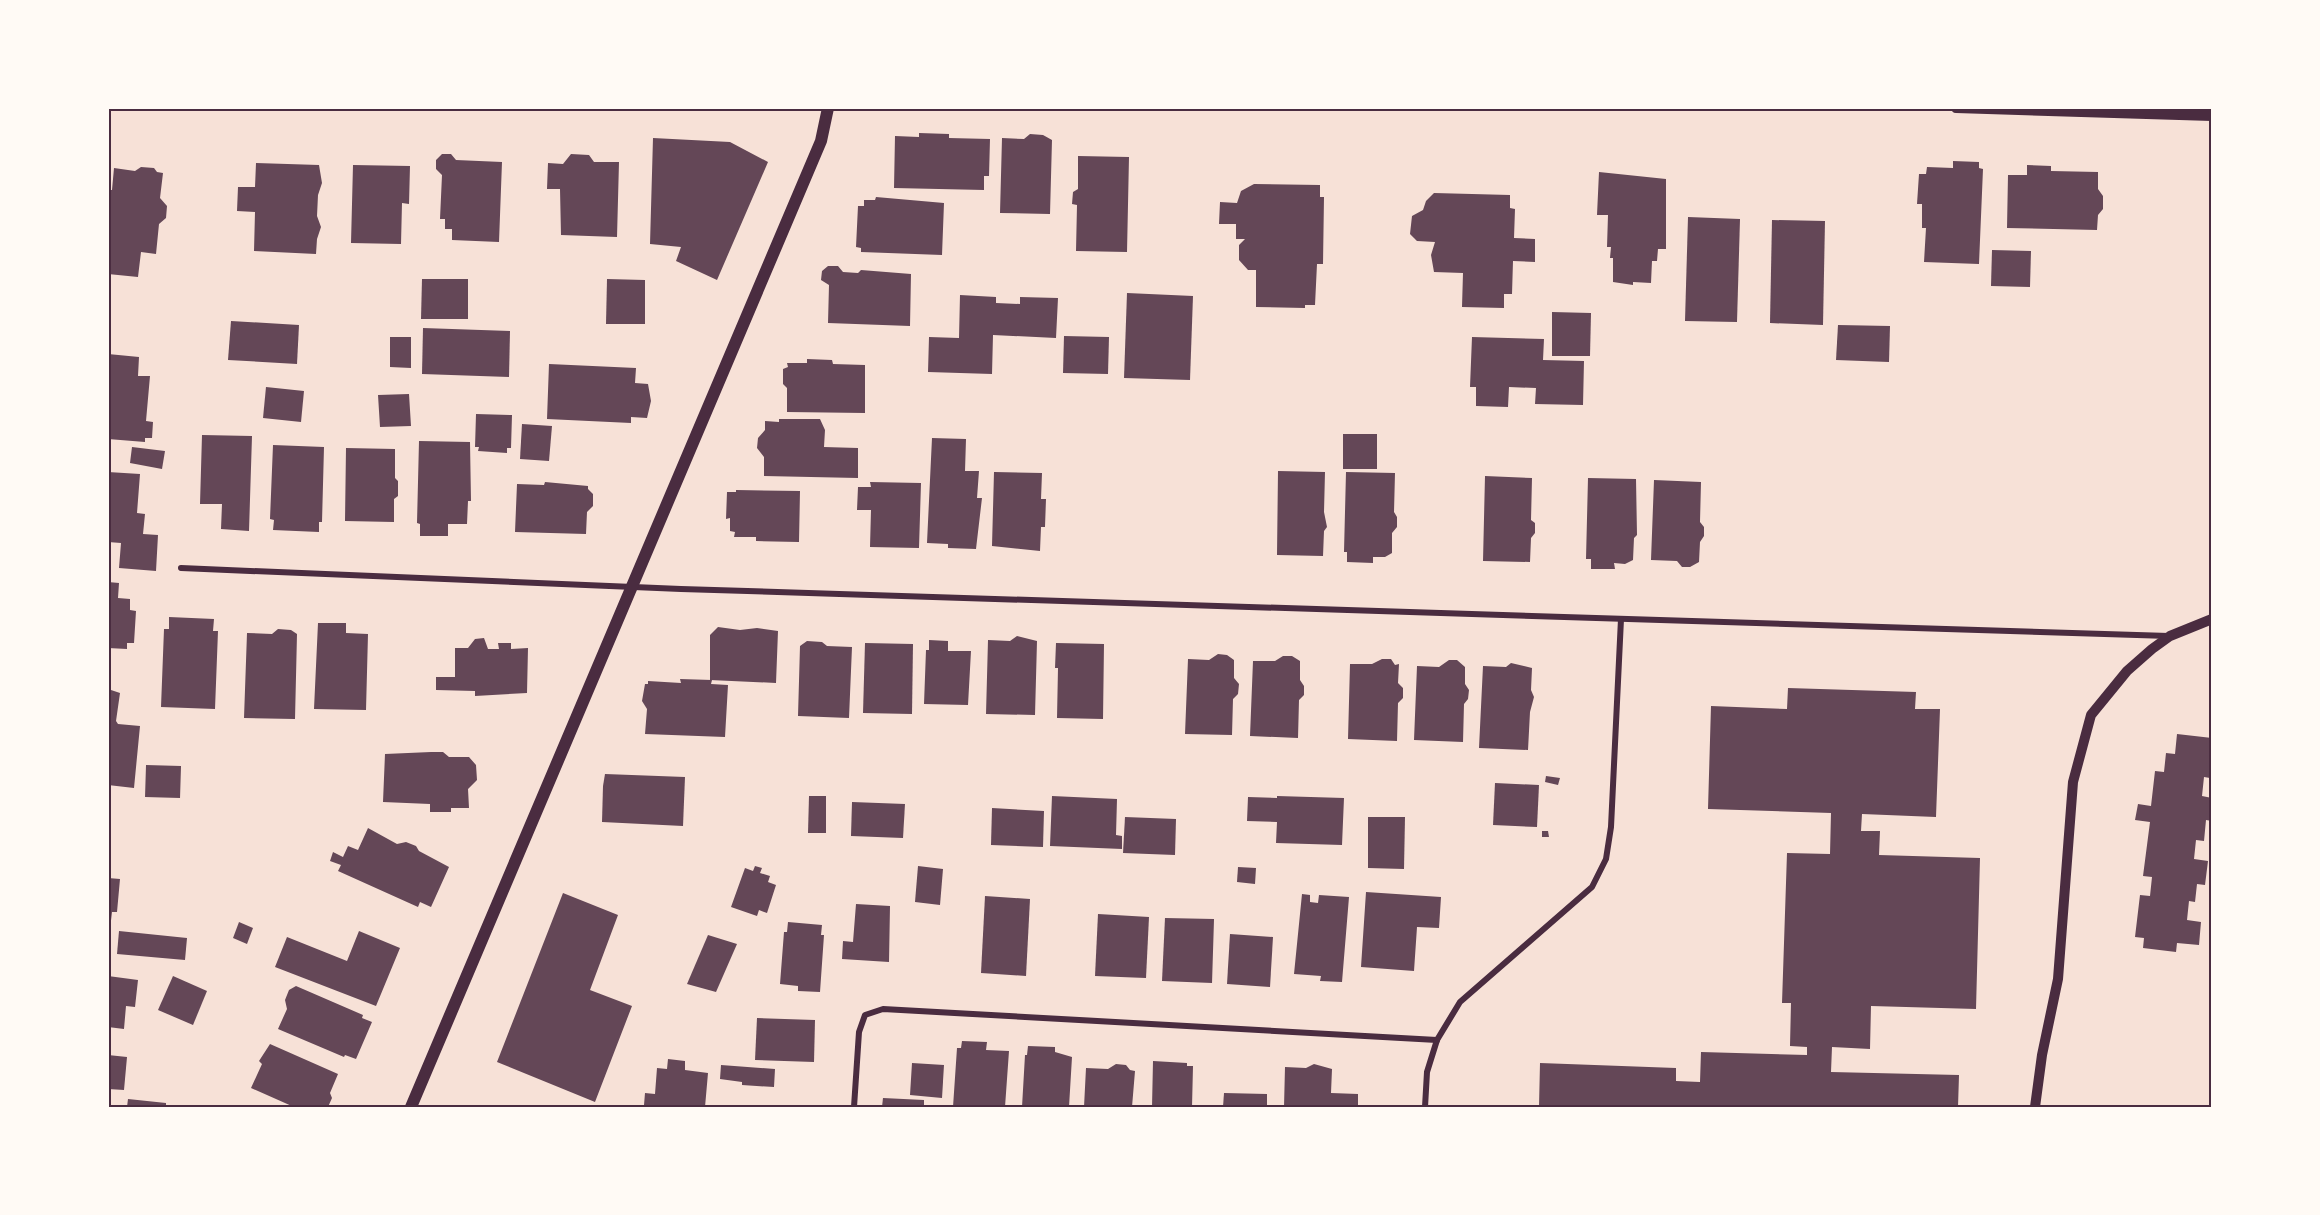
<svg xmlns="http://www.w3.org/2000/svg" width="2320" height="1215" font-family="Cabin,sans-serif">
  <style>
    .building { fill: #644757 }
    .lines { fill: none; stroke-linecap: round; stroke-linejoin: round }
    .minor { stroke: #4a2c40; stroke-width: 6 }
    .tertiary { stroke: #4a2c40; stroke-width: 10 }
    .secondary { stroke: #4a2c40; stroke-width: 12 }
    .neatline { fill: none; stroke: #4a2c40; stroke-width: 2 }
  </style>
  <rect width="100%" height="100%" fill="#f7e1d7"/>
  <g class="building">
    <path d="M919,133L949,134V138L990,139L989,176H984V190L894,188L895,136L919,137Z"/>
    <path d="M1030,134L1043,135L1052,140L1050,214L1000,213L1002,138L1024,139Z"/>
    <path d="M653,138L730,142L768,162L717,280L676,261L681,247L650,244Z"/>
    <path d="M442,154H451L456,160L502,162L499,242L452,240V229H445V219H440L442,175L436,169V160Z"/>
    <path d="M571,154L589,155L594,162H619L617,237L561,235L560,189H547L548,163L563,164Z"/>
    <path d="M1078,156L1129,157L1127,252L1076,251L1077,205L1072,204L1073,192L1078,189Z"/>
    <path d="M1953,161L1979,162V168L1983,169L1979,264L1924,262L1926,228H1922V204H1917L1919,174H1926L1927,167L1953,168Z"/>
    <path d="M256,163L319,165L322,183L318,195L317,216L321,227L317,239L316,254L254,251L255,212L237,211L238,187H255Z"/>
    <path d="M353,165L410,166L409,204L402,203L401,244L351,243Z"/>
    <path d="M2027,165L2051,166V171L2098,172V189L2103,196V209L2098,215L2097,230L2007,228L2008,175H2027Z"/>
    <path d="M141,167L154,168L157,172L163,173L160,198L167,206L166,218L159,224L156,254L141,252L138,277L108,274V190H112L114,168L135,171Z"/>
    <path d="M1599,172L1666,179V249H1658L1657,261H1652L1651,283L1633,282V285L1613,282V258H1610L1611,247H1607L1608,215H1597Z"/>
    <path d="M1254,184L1320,185V197H1324L1323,264H1317L1315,305H1305V308L1256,307V270H1248L1239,260V245L1245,239H1236V224H1219L1220,202L1237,203L1241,191Z"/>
    <path d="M1434,193L1510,195V208L1515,209L1514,238L1535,239V262L1513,261L1512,294H1504V308L1462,307L1463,273L1434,272L1431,255L1435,242L1417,241L1410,234L1412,216L1423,210L1426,201Z"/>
    <path d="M876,197L944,203L942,255L861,252V248L856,247L858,206H864V200H875Z"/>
    <path d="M1688,217L1740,219L1737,322L1685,321Z"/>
    <path d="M1772,220L1825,221L1823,325L1770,323Z"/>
    <path d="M1992,250L2031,251L2030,287L1991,286Z"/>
    <path d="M828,266H838L843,272L858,273L861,270L911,274L910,326L828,323L829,285L821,280L822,271Z"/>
    <path d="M422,279H468V319H421Z"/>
    <path d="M607,279L645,280V324H606Z"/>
    <path d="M1127,293L1193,296L1190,380L1124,378Z"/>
    <path d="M960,295L996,297V303L1020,304V297L1058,298L1056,338L993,335L992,374L928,372L929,337L959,338Z"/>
    <path d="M1552,312L1591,313L1590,356H1552Z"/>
    <path d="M231,321L299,325L297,364L228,360Z"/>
    <path d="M1838,325L1890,326L1889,362L1836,360Z"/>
    <path d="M423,328L510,331L509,377L422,374Z"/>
    <path d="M1064,336L1109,337L1108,374L1063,373Z"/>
    <path d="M390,337H411V368L390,367Z"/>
    <path d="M1472,337L1544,339L1543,360L1584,361L1583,405L1535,404L1536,388L1509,387L1508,407L1476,406V387H1470Z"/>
    <path d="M108,354L139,357L138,376H150L146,421L153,422L152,438H145V442L108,439Z"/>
    <path d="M807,359L832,360L833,364L865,365V413L787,412V388L783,384V369L788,367L787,363H807Z"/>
    <path d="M549,364L636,368L635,383L648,384L651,401L647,418L631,417V423L547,419Z"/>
    <path d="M266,387L304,391L301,422L263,418Z"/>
    <path d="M409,394L411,426L380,427L378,395Z"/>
    <path d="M476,414L512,415L511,448H507V453L478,451L479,447H475Z"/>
    <path d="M779,419H820L825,430L824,447L858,448V478L764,476V457L757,448L758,438L765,430V421L779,422Z"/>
    <path d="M522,424L552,426L549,461L520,459Z"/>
    <rect x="1343" y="434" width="34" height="35"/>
    <path d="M202,435L252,436L249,531L221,529L222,504H200Z"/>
    <path d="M932,438L966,439L965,471H979L977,498H982L976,549L948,548V544L927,543Z"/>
    <path d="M419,441L470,442L471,501H468L467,524H448V536H420V524L417,523Z"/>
    <path d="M273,445L324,447L322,522H319V532L273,530L274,520L270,519Z"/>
    <path d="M132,447L165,451L162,469L130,463Z"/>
    <path d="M346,448L395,449V478L398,481V496L394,499V522L345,521Z"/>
    <path d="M1278,471L1325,472L1324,512L1327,527L1324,531L1323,556L1277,555Z"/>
    <path d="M108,472L140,474L137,513L145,514L143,534L158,535L156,571L119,568L121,543L108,542Z"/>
    <path d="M994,472L1042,473L1041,499H1046L1045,527H1041L1040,551L992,546Z"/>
    <path d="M1346,472L1395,473L1394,512L1397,517V527L1392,533V553L1385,557H1373V563L1347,562V552H1344Z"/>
    <path d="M1485,476L1532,478L1531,520L1535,523V533L1531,538L1530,562L1483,561Z"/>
    <path d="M1588,478L1636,479L1637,535L1634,538L1633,560L1625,564L1614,563L1615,569H1591V559H1586Z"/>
    <path d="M1654,480L1701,482L1700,522L1704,527V536L1700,542L1699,562L1690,567H1682L1677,561L1651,560Z"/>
    <path d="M545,482L588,486V489L593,494V506L587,512L586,534L515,532L517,484L544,485Z"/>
    <path d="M870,482L921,483L919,548L870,547L871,510H857L858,487H871Z"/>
    <path d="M736,490L800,491L799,542L756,541V537H734L735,532L730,531V518L726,519L727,492H736Z"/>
    <path d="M108,582L119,583L118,598L130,599V610L136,611L134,643H127V649L108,648Z"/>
    <path d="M169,617L214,619L213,631H218L215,709L161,707L164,629H169Z"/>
    <path d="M318,623H346V633L368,634L366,710L314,709Z"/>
    <path d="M718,627L740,630L757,628L778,631L776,683L710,680V635Z"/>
    <path d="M278,629L291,630L297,634L295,719L244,718L247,633L272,634Z"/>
    <path d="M1017,636L1037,641L1035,715L986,714L988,640L1010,641Z"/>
    <path d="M484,638L488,649H499L498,643H511V649L528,648L527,693L475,696V691L436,690V677H455V648H468L475,639Z"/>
    <path d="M929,640L948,641V651H971L968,705L924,704L926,650H929Z"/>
    <path d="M807,641L822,642L827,646L852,647L849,718L798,716L800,646Z"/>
    <path d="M865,643L913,644L912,714L863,713Z"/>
    <path d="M1056,643L1104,644L1103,719L1057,718L1058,668H1055Z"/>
    <path d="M1218,654L1227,655L1234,660V678L1239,684L1238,694L1233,699L1232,735L1185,734L1188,659L1209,660Z"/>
    <path d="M1283,656H1292L1300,661V680L1304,686V695L1299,700L1298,738L1250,736L1253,661H1275Z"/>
    <path d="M1382,659H1391L1395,665L1399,664L1398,683L1403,688V698L1398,703L1397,741L1348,739L1350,664H1372Z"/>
    <path d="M1449,660H1457L1465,667V684L1469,690L1468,699L1464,704L1463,742L1414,740L1417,666L1439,667Z"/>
    <path d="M1511,663L1532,668L1531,690L1534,697L1530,712L1528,750L1479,748L1483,666L1506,667Z"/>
    <path d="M680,679L712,680L711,684L728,685L725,737L645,734L647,709L642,701L645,684H648V681L681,683Z"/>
    <path d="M1788,688L1916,692L1915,709H1940L1936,817L1862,814L1861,831H1880L1879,855L1980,858L1976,1009L1871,1006L1870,1049L1832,1047L1831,1072L1959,1075L1958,1107H1539L1540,1063L1676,1068V1081L1700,1082L1701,1052L1807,1055V1047L1790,1046L1791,1003H1782L1787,853L1830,854L1831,813L1708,809L1711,706L1787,709Z"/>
    <path d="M108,689L120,693L116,721L118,724L140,726L134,788L108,785L111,743H108Z"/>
    <path d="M2177,734L2212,738L2210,778L2204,777L2202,796L2212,798V821L2206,820L2204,841L2196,840L2194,859L2208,861L2205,885L2197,884L2195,902L2189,901L2187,920L2201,922L2199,945L2177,943L2176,952L2143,948L2144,938L2135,937L2140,895L2150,896L2152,877L2143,876L2150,822L2135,820L2138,804L2151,806L2155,771L2164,772L2166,753L2175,754Z"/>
    <path d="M431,752H443L449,757H469L476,765L477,780L468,789L469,808H451V812H430V804L383,802L385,754Z"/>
    <path d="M146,765L181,766L180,798L145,797Z"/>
    <path d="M605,774L685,777L683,826L602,822L603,786Z"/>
    <path d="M1546,776L1560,778L1558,785L1545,782Z"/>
    <path d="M1495,783L1539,785L1537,827L1493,825Z"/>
    <path d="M809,796H826V833H808Z"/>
    <path d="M1052,796L1117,799L1116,835L1122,836V849L1050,846Z"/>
    <path d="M1277,796L1344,798L1342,845L1276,843L1277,822L1247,821L1248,797L1277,798Z"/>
    <path d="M852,802L905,804L903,838L851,836Z"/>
    <path d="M992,808L1044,811L1043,847L991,845Z"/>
    <path d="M1125,817L1176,819L1175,855L1123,853Z"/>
    <path d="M1368,817H1405L1404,869L1368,868Z"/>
    <path d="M368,828L397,844L406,842L416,846L419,851L449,867L431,907L420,902L418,907L338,871L341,865L330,861L333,852L343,857L348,846L358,850Z"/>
    <path d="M1542,831H1548L1549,837H1542Z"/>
    <path d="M755,866L762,868L760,873L770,876L768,882L776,885L767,913L759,910L757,916L731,907L745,868L753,871Z"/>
    <path d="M918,866L943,869L940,905L915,902Z"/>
    <path d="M1238,867L1256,868L1255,884L1237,882Z"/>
    <path d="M108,878L120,879L117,912H112L110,929Z"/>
    <path d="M1366,892L1441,897L1439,928L1417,927L1414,971L1361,967Z"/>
    <path d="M563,893L618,915L590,990L632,1006L595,1102L497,1062Z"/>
    <path d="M1302,894L1310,895V902L1318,903L1319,895L1349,897L1342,982L1320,981L1321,976L1294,974Z"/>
    <path d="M985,896L1030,899L1026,976L981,973Z"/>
    <path d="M856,904L890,906L889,962L842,959L843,941L853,942Z"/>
    <path d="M1098,914L1149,917L1146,978L1095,976Z"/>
    <path d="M1165,918L1214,919L1212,983L1162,981Z"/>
    <path d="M239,922L253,928L247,944L233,938Z"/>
    <path d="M788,922L822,925L821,935H824L820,992L798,991V986L780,984L784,932H787Z"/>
    <path d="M119,931L187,938L185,960L117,954Z"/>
    <path d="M359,931L400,948L376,1006L275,967L287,937L347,961Z"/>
    <path d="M1230,934L1273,937L1270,987L1227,984Z"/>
    <path d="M708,935L737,944L716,992L687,984Z"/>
    <path d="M108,976L138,980L135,1007L126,1006L124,1029L108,1027Z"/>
    <path d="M173,976L207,991L193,1025L158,1010Z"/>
    <path d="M296,986L363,1015L362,1018L372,1022L356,1059L345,1055L344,1057L278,1029L287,1009L285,1000L289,990Z"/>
    <path d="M757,1018L815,1020L814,1062L755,1060Z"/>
    <path d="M962,1041L987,1042L986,1050L1009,1051L1005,1107H953L957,1048H961Z"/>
    <path d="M270,1044L338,1074L330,1093L332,1098L328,1107H294L251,1088L262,1064L259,1061Z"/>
    <path d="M1028,1046L1055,1047V1052L1072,1057L1069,1107H1022L1025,1055H1027Z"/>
    <path d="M108,1055L127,1057L124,1090L108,1089Z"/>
    <path d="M668,1059L685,1061V1070L708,1073L705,1107L644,1105L645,1093L655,1094L657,1068L667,1069Z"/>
    <path d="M1153,1061L1187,1063V1066H1193L1192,1107H1152Z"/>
    <path d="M912,1063L944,1065L942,1098L910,1095Z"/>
    <path d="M1116,1064L1126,1065L1130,1070L1135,1071L1132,1107H1084L1086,1068L1108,1069Z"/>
    <path d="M1314,1064L1332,1069L1331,1093L1358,1094V1107H1284L1285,1067L1306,1068Z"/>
    <path d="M721,1065L775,1069L774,1087L742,1085V1082L720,1079Z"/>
    <path d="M1224,1093L1267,1094V1107H1223Z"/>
    <path d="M883,1098L924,1100V1107H882Z"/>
    <path d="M128,1099L166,1103V1107H127Z"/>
  </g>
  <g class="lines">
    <g class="minor">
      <path d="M181,568L681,589L2169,636"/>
      <path d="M854,1107L859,1032L865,1015L883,1009L1437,1040"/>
      <path d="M1425,1107L1427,1072L1437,1040L1460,1002L1592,887L1606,859L1611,827L1621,619"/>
    </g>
    <g class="tertiary">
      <path d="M1956,108L2212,116"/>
      <path d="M2035,1107L2042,1055L2058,979L2073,782L2091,715L2127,671L2152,649L2170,636L2212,619"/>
    </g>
    <path class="secondary" d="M411,1107L821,141L828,108"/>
  </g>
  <rect width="2320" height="1215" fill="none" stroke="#fffaf5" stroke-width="219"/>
  <rect x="110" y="110" width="2100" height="996" class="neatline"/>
</svg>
